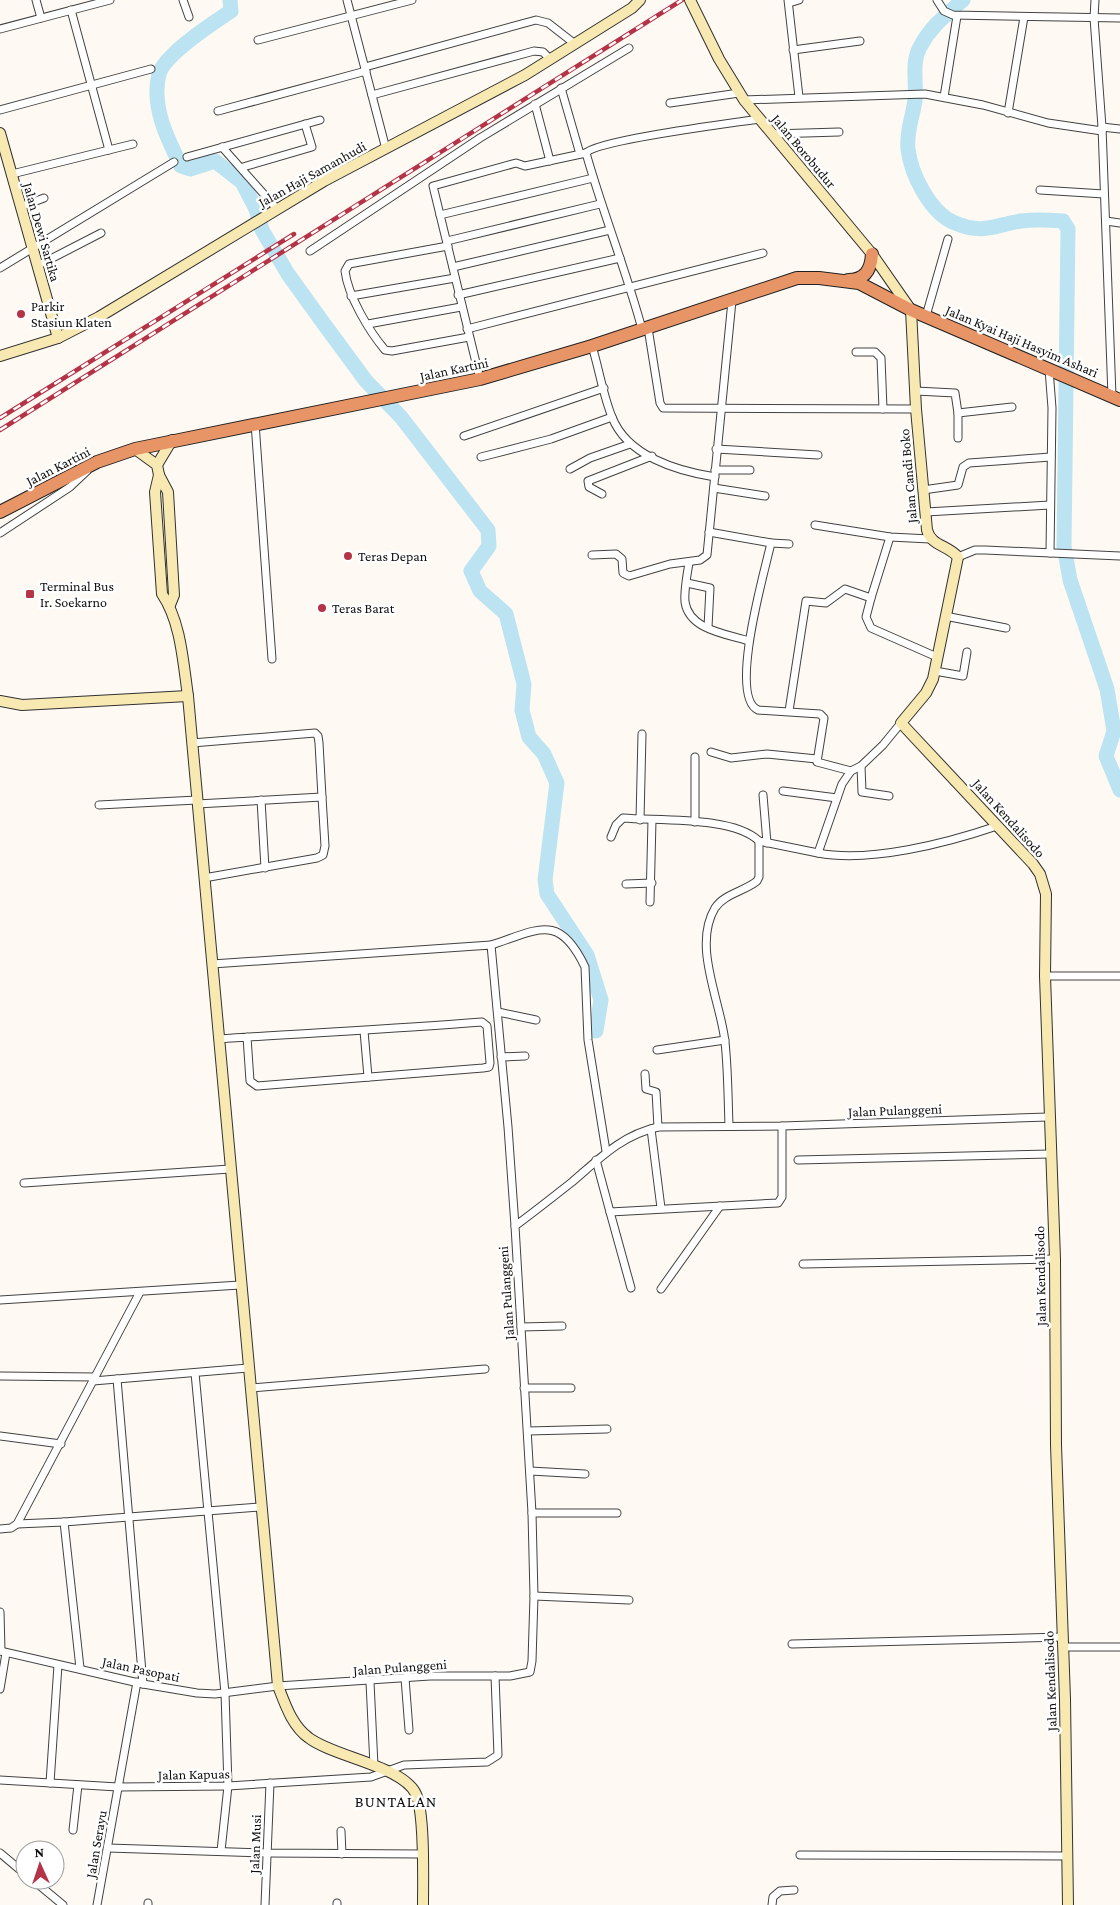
<svg xmlns="http://www.w3.org/2000/svg" width="1120" height="1905" font-family="'Crimson Pro',serif">
  <style>
    .lines { fill: none; stroke-linecap: round; stroke-linejoin: round }
    .river { stroke: #bbe3f1; stroke-width: 15 }
    .street-casing { stroke: #424242; stroke-width: 9 }
    .secondary-casing { stroke: #313131; stroke-width: 12 }
    .highway-casing { stroke: #202020; stroke-width: 14 }
    .street { stroke: #fff; stroke-width: 7 }
    .secondary { stroke: #f8e9b3; stroke-width: 10 }
    .highway { stroke: #e79467; stroke-width: 12 }
    .rail-casing { stroke: #b43347; stroke-width: 4.5 }
    .rail { stroke: #fff; stroke-width: 2.5; stroke-dasharray: 8; stroke-linecap: butt }
    .poi-dot { fill: #b43347; stroke: #fff; stroke-width: 2 }
    .labels { text-anchor: middle; stroke-width: 5; stroke-linejoin: round; paint-order: stroke }
    .street-label { font-size: 14px; fill: #0f0f0f; stroke: #fff }
    .poi-label { font-size: 14px; fill: #0f0f0f; stroke: #fff; text-anchor: start }
    .quarter-label { font-size: 16px; letter-spacing: 1px; fill: #0f0f0f; stroke: #fff }
  </style>
  <rect width="100%" height="100%" fill="#fefaf3"/>
  <g class="lines">
    <g class="river">
      <path d="M230,0L231,11C213,23 165,54 159,74C151,106 167,138 181,166L190,169L215,161L242,182L256,209L262,230L288,274L324,324L366,381L401,417L488,530L489,546L471,571L480,591L506,614L524,684L522,710L529,737L544,754L557,783L545,880L547,894L587,955L601,1000L596,1031"/>
      <path d="M963,0C945,16 932,25 920,47C911,63 917,83 915,100C913,116 906,132 908,149C911,174 930,213 955,223C984,235 994,225 1021,221C1035,219 1050,220 1063,221L1068,229L1064,546L1070,580L1107,689L1114,731L1106,756L1120,790"/>
    </g>
    <defs>
      <g id="street">
        <path d="M36,0L41,18"/>
        <path d="M183,0L189,17"/>
        <path d="M347,0L386,149"/>
        <path d="M788,0L799,97"/>
        <path d="M937,0L944,11L953,15L1120,18"/>
        <path d="M1095,0L1094,18L1102,127L1112,396"/>
        <path d="M789,3L799,0"/>
        <path d="M71,10L109,150"/>
        <path d="M0,29L110,0"/>
        <path d="M258,40L412,0"/>
        <path d="M793,50L860,41"/>
        <path d="M365,67L536,20L548,23L575,44"/>
        <path d="M561,88L580,154"/>
        <path d="M372,95L534,51L543,52L550,59"/>
        <path d="M944,97L957,16"/>
        <path d="M744,100L925,94L983,105L1048,123L1102,131"/>
        <path d="M670,103L739,93"/>
        <path d="M535,104L550,161"/>
        <path d="M0,110L151,69"/>
        <path d="M218,111L366,71"/>
        <path d="M1008,113L1024,17"/>
        <path d="M1102,127L1120,129"/>
        <path d="M772,134L839,132"/>
        <path d="M222,147L277,209"/>
        <path d="M586,153C597,140 733,123 759,119"/>
        <path d="M187,157L320,120"/>
        <path d="M243,167L312,147L305,124"/>
        <path d="M12,174L133,144"/>
        <path d="M1040,190L1104,194"/>
        <path d="M20,207L44,198"/>
        <path d="M440,215L593,178"/>
        <path d="M1106,221L1120,223"/>
        <path d="M447,241L600,204"/>
        <path d="M448,246L349,264L345,271C348,296 369,331 385,350L392,351L469,337"/>
        <path d="M310,251L480,138L629,48"/>
        <path d="M37,266L101,233"/>
        <path d="M453,267L610,230"/>
        <path d="M0,268L174,162"/>
        <path d="M458,295L620,258"/>
        <path d="M351,296L455,278"/>
        <path d="M926,316L948,239"/>
        <path d="M368,324L461,307"/>
        <path d="M648,328L660,403L663,408L916,409"/>
        <path d="M467,329L763,253"/>
        <path d="M592,346C599,369 603,395 612,417C627,456 677,471 715,477"/>
        <path d="M856,352H875L881,358L883,409"/>
        <path d="M1049,369L1052,408L1050,553"/>
        <path d="M480,379L433,186L516,163L525,166L586,153C603,213 626,270 642,329"/>
        <path d="M916,391L955,393L958,413L1012,407"/>
        <path d="M958,413V438"/>
        <path d="M255,423L272,659"/>
        <path d="M464,436L604,388"/>
        <path d="M716,449L818,455"/>
        <path d="M481,457L551,439L612,417"/>
        <path d="M570,469L590,458L630,444"/>
        <path d="M715,470H750"/>
        <path d="M714,488L765,496"/>
        <path d="M923,490L958,485L963,467L969,463L1051,457"/>
        <path d="M602,494L589,487L588,481L652,456"/>
        <path d="M926,512L1050,505"/>
        <path d="M815,525L890,537L930,539"/>
        <path d="M709,532L771,543C765,570 728,697 758,710L820,714L824,718L817,762L851,771"/>
        <path d="M0,533L70,487L87,471"/>
        <path d="M771,543L789,544"/>
        <path d="M592,555L616,554L622,559L623,573L629,576L670,564L700,560L707,555L732,301"/>
        <path d="M958,557L975,550H985L1120,556"/>
        <path d="M689,563C687,575 684,590 685,602C689,630 727,634 749,641"/>
        <path d="M687,583L710,588L708,627"/>
        <path d="M871,598L866,617L871,628L937,657"/>
        <path d="M945,616L1006,628"/>
        <path d="M935,671L963,676L967,652"/>
        <path d="M789,711L806,601L826,603L845,589L871,598L890,537"/>
        <path d="M192,743L315,733L318,736L319,743L322,797"/>
        <path d="M711,752L731,758L767,754L817,759"/>
        <path d="M695,757V822"/>
        <path d="M861,766L862,792L889,796"/>
        <path d="M783,791L837,798"/>
        <path d="M763,795L767,843"/>
        <path d="M261,800L265,868"/>
        <path d="M197,804L322,797L325,846L323,855L317,858L204,878"/>
        <path d="M99,805L197,800"/>
        <path d="M640,820L642,734"/>
        <path d="M611,837L616,825L623,818C659,821 733,816 759,841"/>
        <path d="M818,853C870,863 947,843 997,826"/>
        <path d="M626,884L652,883"/>
        <path d="M650,902L652,820"/>
        <path d="M491,945C538,930 559,912 585,967L588,1040L606,1151"/>
        <path d="M212,964L491,945L508,1127L515,1226"/>
        <path d="M1045,976H1120"/>
        <path d="M498,1012L536,1020"/>
        <path d="M364,1031L368,1077"/>
        <path d="M219,1039C307,1033 394,1029 482,1022L487,1026L490,1063L489,1067L483,1068L257,1086L250,1081L247,1037"/>
        <path d="M657,1050L725,1040"/>
        <path d="M501,1057L525,1056"/>
        <path d="M645,1074L646,1089L656,1092L658,1127"/>
        <path d="M729,1126C728,1098 728,1070 725,1042C721,1002 692,946 715,908C724,894 745,891 757,881L759,877V841L818,853L842,784L851,771L861,766L883,745L901,723"/>
        <path d="M651,1129L661,1208"/>
        <path d="M596,1160L610,1212L778,1203L782,1197V1126"/>
        <path d="M798,1160L1050,1154"/>
        <path d="M24,1183L230,1169"/>
        <path d="M610,1212L631,1288"/>
        <path d="M803,1264L1055,1259"/>
        <path d="M661,1289L720,1206"/>
        <path d="M0,1300L240,1285"/>
        <path d="M521,1327L562,1326"/>
        <path d="M195,1373L225,1693L228,1786L221,1851"/>
        <path d="M0,1376L95,1377"/>
        <path d="M117,1379L143,1684"/>
        <path d="M93,1381L248,1368"/>
        <path d="M250,1388L485,1369"/>
        <path d="M524,1388H571"/>
        <path d="M528,1431L607,1429"/>
        <path d="M0,1436L61,1444"/>
        <path d="M530,1471L585,1474"/>
        <path d="M532,1513H617"/>
        <path d="M17,1524L64,1522"/>
        <path d="M0,1529L11,1528L17,1524L140,1292"/>
        <path d="M534,1596L629,1600"/>
        <path d="M0,1612L1,1651"/>
        <path d="M792,1644L1062,1637"/>
        <path d="M1063,1647H1120"/>
        <path d="M0,1651L143,1684L197,1693L215,1694L278,1686L430,1676H510L530,1672L532,1661L534,1596L532,1513L515,1226C534,1212 553,1197 572,1182C599,1159 622,1135 658,1127L782,1126L1048,1117"/>
        <path d="M80,1668L64,1522L260,1507"/>
        <path d="M405,1678L409,1730"/>
        <path d="M370,1682L374,1766"/>
        <path d="M0,1689L6,1653"/>
        <path d="M0,1780L118,1787L228,1786L371,1777L404,1765L487,1762L498,1755L495,1676"/>
        <path d="M50,1783L58,1665"/>
        <path d="M73,1830L78,1785"/>
        <path d="M341,1831L342,1854"/>
        <path d="M108,1848L267,1853L422,1854"/>
        <path d="M0,1853L25,1874"/>
        <path d="M800,1855L1067,1856"/>
        <path d="M33,1880L63,1905"/>
        <path d="M337,1903V1905"/>
        <path d="M97,1905L137,1682"/>
        <path d="M148,1905V1903"/>
        <path d="M265,1905L270,1783"/>
        <path d="M772,1905L773,1897L780,1891L794,1890"/>
      </g>
      <g id="secondary">
        <path d="M690,0L719,59L744,100L872,254L911,310L916,409L927,530C931,546 948,545 958,557L933,679L926,693L901,723L1033,864L1040,874L1046,894L1045,976L1055,1259L1056,1445L1065,1699L1068,1905"/>
        <path d="M0,133L58,338"/>
        <path d="M0,356L58,338L99,317L324,181L525,75L632,8L640,0"/>
        <path d="M135,449L157,465L159,475L168,492L174,595L170,605"/>
        <path d="M157,465L172,440"/>
        <path d="M159,475L155,492L162,594C181,622 183,662 188,696L278,1686C285,1704 292,1726 309,1738C334,1757 403,1766 416,1794C425,1814 423,1880 423,1905"/>
        <path d="M0,701L22,705L188,696"/>
      </g>
      <g id="highway">
        <path d="M848,280C865,280 871,270 872,254"/>
        <path d="M0,512L97,462L135,449L480,379L592,346L797,278H819L859,283L911,310L1120,400"/>
      </g>
    </defs>
    <use href="#street" class="street-casing"/>
    <use href="#secondary" class="secondary-casing"/>
    <use href="#highway" class="highway-casing"/>
    <use href="#street" class="street"/>
    <use href="#secondary" class="secondary"/>
    <use href="#highway" class="highway"/>
    <defs>
      <g id="rail">
        <path d="M0,418L294,234"/>
        <path d="M0,430L682,0"/>
      </g>
    </defs>
    <use href="#rail" class="rail-casing"/>
    <use href="#rail" class="rail"/>
  </g>
  <g class="poi-dot">
    <circle cx="21" cy="314" r="5"/>
    <circle cx="348" cy="556" r="5"/>
    <rect x="25" y="589" width="10" height="10" rx="2.5"/>
    <circle cx="322" cy="608" r="5"/>
  </g>
  <g class="labels">
    <g class="street-label">
      <text transform="translate(804 151) rotate(50)" y="5">Jalan Borobudur</text>
      <text transform="translate(312 174) rotate(-29)" y="5">Jalan Haji Samanhudi</text>
      <text transform="translate(42 232) rotate(74)" y="5">Jalan Dewi Sartika</text>
      <text transform="translate(1022 341) rotate(23)" y="5">Jalan Kyai Haji Hasyim Ashari</text>
      <text transform="translate(454 369) rotate(-12)" y="5">Jalan Kartini</text>
      <text transform="translate(58 466) rotate(-27)" y="5">Jalan Kartini</text>
      <text transform="translate(908 476) rotate(-95)" y="5">Jalan Candi Boko</text>
      <text transform="translate(1009 818) rotate(48)" y="5">Jalan Kendalisodo</text>
      <text transform="translate(895 1110) rotate(-2)" y="5">Jalan Pulanggeni</text>
      <text transform="translate(1040 1276) rotate(-91)" y="5">Jalan Kendalisodo</text>
      <text transform="translate(506 1293) rotate(-94)" y="5">Jalan Pulanggeni</text>
      <text transform="translate(400 1667) rotate(-4)" y="5">Jalan Pulanggeni</text>
      <text transform="translate(141 1669) rotate(12)" y="5">Jalan Pasopati</text>
      <text transform="translate(1050 1681) rotate(-92)" y="5">Jalan Kendalisodo</text>
      <text transform="translate(194 1774) rotate(-1)" y="5">Jalan Kapuas</text>
      <text transform="translate(96 1844) rotate(-80)" y="5">Jalan Serayu</text>
      <text transform="translate(255 1844) rotate(-88)" y="5">Jalan Musi</text>
    </g>
    <g class="poi-label">
      <text x="31" y="311">Parkir<tspan x="31" dy="16">Stasiun Klaten</tspan></text>
      <text x="358" y="561">Teras Depan</text>
      <text x="40" y="591">Terminal Bus<tspan x="40" dy="16">Ir. Soekarno</tspan></text>
      <text x="332" y="613">Teras Barat</text>
    </g>
    <g class="quarter-label">
      <text x="396" y="1807">BUNTALAN</text>
    </g>
  </g>
  <g transform="translate(40 1865) rotate(357)"><circle r="24" fill="#ffffff" stroke="#9f9f9f"/>
  <path d="M0-4L9 19L0 12L-9 19Z" fill="#b43347"/>
  <text y="-8" font-size="14" font-weight="bold" text-anchor="middle" fill="#0f0f0f">N</text>
  </g>
</svg>
